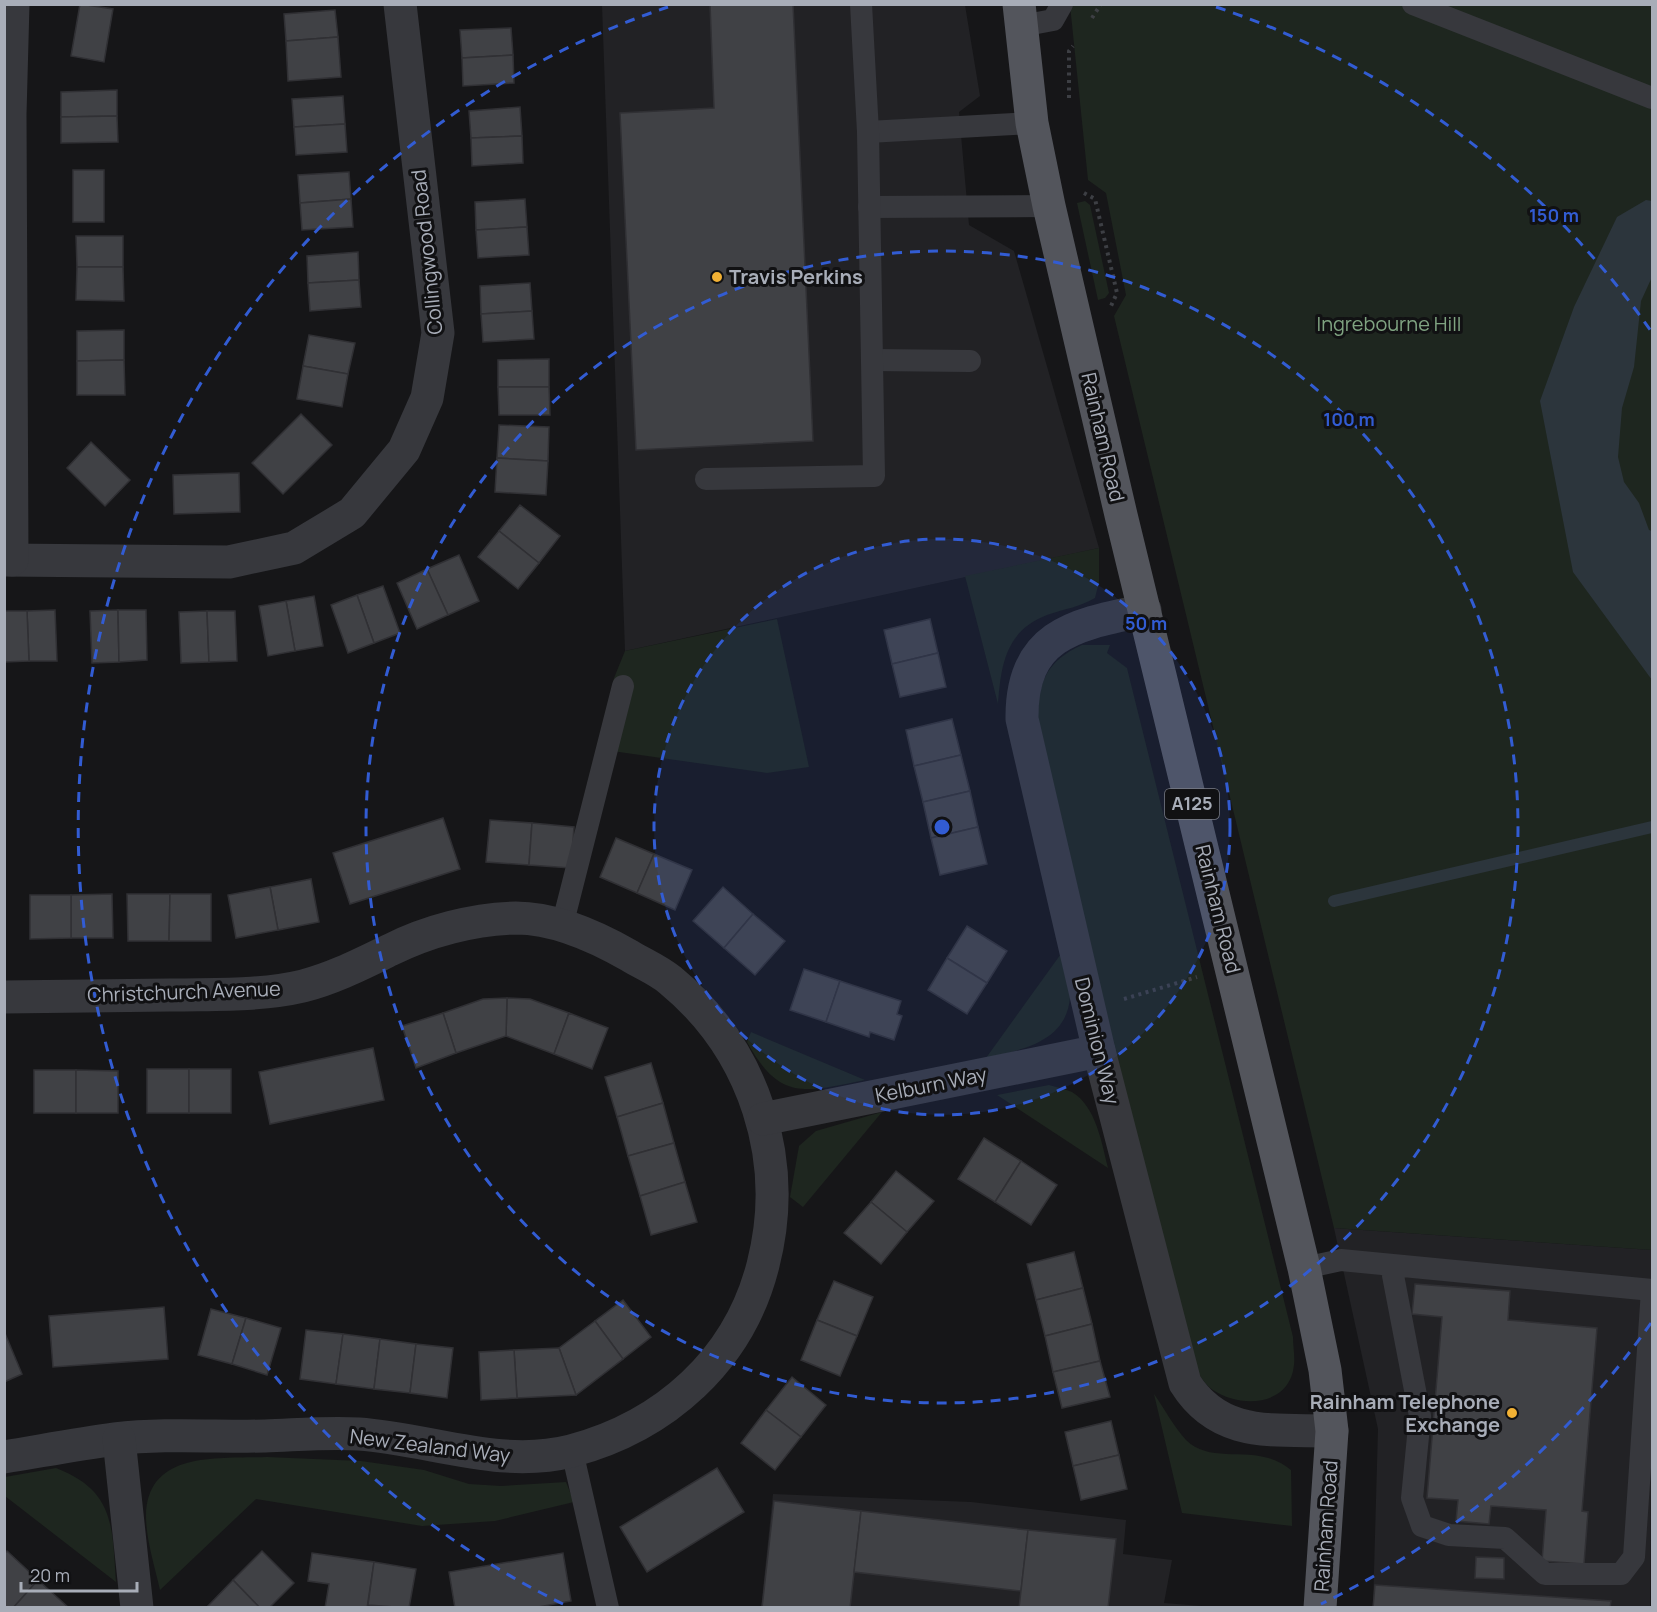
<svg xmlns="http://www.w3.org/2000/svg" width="1657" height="1612" font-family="Manrope,sans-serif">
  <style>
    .built { fill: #222225 }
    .green { fill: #1e261f }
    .water { fill: #2c353c }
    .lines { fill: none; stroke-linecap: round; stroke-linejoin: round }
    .stream { stroke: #2c353c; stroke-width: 12 }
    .building { fill: #404145; stroke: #303034; stroke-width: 1.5 }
    .path { stroke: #3d3f44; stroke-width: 4; stroke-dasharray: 3 4.5; stroke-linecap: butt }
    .service { stroke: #37383d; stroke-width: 22 }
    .minor { stroke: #37383d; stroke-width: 33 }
    .primary { stroke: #53555c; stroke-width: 33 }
    .ring { fill: none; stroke: #325cd3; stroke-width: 3; stroke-dasharray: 10 8 }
    .poi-dot { fill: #f2b134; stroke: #111113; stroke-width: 2 }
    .labels { text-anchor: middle; stroke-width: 6; stroke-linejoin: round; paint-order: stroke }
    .shield { fill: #111113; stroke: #7b7e86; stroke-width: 1.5 }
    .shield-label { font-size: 18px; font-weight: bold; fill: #a8adb8 }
    .street-label { font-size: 20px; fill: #a8adb8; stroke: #111113 }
    .poi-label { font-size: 20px; font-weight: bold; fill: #a8adb8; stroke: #111113; text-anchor: start }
    .park-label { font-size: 20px; fill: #7fa381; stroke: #111113 }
    .centre { fill: #325cd3; stroke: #111113; stroke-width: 3 }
    .ring-label { font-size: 18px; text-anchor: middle; font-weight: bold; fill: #325cd3; stroke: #111113; stroke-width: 6; stroke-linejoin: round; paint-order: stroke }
  </style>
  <rect width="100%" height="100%" fill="#161618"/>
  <g class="built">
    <path d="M602,5H965L980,96L959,112L969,225L1014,251L1099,548L625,651Z"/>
    <path d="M1334,1228L1652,1250L1650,1607H1373L1378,1429Z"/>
    <path d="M773,1494L971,1502L1126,1520L1123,1554L1172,1560L1164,1603L1214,1607L761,1608Z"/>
  </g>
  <g class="green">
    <path d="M1070,5H1652V1250L1334,1228L1114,316L1126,295L1106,193L1088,180Z"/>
    <path d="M1085,201L1090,205L1109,293L1105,298L1098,300L1077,203Z"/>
    <path d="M1099,548V582L1095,598C1080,607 1064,609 1047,615C1005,631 1001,666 998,704L965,576Z"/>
    <path d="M777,619L809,767L767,773L598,749L614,678L625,651Z"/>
    <path d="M1082,645H1110L1107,653L1127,668L1293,1337C1293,1346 1295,1356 1294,1365C1290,1406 1241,1409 1213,1390C1198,1380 1189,1353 1182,1338L1038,724C1037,686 1044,662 1082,645Z"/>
    <path d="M1063,951C1066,965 1072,983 1070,998C1066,1042 1022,1050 986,1058Z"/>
    <path d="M751,1032L865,1080C805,1092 780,1102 747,1042Z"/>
    <path d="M1049,1085C1056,1087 1065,1089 1072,1092C1096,1106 1102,1144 1108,1168L997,1095Z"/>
    <path d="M882,1112L803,1207L790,1197L799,1146L816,1131Z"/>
    <path d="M1154,1394C1164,1408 1174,1427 1186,1440C1213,1467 1257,1441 1291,1470L1292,1526L1182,1513Z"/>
    <path d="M267,1457L361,1461L424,1470L469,1484L501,1486L566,1482L574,1502L495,1521L422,1526L256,1499L160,1590C155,1567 146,1540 146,1516C147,1450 219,1459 267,1457Z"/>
    <path d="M56,1468C115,1491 112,1526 116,1582L5,1496V1477Z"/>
  </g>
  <path class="water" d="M1646,200L1652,201V277L1641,301L1634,367L1622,408L1618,457L1624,482L1639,503L1649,530L1652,531V680L1573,572L1540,401L1574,307L1617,217Z"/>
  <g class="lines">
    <path class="stream" d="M1334,901L1652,827"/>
  </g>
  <g class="building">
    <path d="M80,4L113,9L104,62L71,56Z"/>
    <path d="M710,4H793L813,441L636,450L620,113L714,108Z"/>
    <path d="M335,10L338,37L286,41L284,14Z"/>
    <path d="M511,28L513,55L462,58L460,30Z"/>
    <path d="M338,37L341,77L288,81L286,41Z"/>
    <path d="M513,55L514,83L463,86L462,58Z"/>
    <path d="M117,90V116L61,117V92Z"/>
    <path d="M343,96L345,124L294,127L292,99Z"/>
    <path d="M520,107L522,136L471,138L469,111Z"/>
    <path d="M117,116L118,142L61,143V117Z"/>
    <path d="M345,124L347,152L296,155L294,127Z"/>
    <path d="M522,136L523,163L472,166L471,138Z"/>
    <rect x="73" y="170" width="31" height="52"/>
    <path d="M349,172L351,199L300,203L298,175Z"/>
    <path d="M351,199L353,227L302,230L300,203Z"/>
    <path d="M525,199L527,227L476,230L475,202Z"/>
    <path d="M527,227L529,255L478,258L476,230Z"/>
    <path d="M76,236H123V267H77Z"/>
    <path d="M358,252L359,280L308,283L307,256Z"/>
    <path d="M77,267H123L124,301L76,300Z"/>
    <path d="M359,280L361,307L310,311L308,283Z"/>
    <path d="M530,283L532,311L481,314L480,286Z"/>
    <path d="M532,311L534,339L483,342L481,314Z"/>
    <path d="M124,330V360L77,361V331Z"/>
    <path d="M309,335L355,343L348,374L303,366Z"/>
    <path d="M549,359V387H498V360Z"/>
    <path d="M124,360L125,395H77V361Z"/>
    <path d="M303,366L348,374L342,407L297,399Z"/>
    <path d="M498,387H549L550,415H499Z"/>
    <path d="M301,414L332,445L283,494L252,463Z"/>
    <path d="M499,425L549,427L548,461L497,458Z"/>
    <path d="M91,442L130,480L105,506L67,468Z"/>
    <path d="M497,458L548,461L546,495L495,492Z"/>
    <path d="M239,473L240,512L174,514L173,475Z"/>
    <path d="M520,505L560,536L539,563L499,531Z"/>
    <path d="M499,531L539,563L518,589L478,557Z"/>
    <path d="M459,555L479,601L448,615L427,569Z"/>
    <path d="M427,569L448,615L417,629L397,583Z"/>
    <path d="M383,586L400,633L374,643L357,595Z"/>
    <path d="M357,595L374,643L348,653L331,605Z"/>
    <path d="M314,596L323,646L295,651L286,601Z"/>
    <path d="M286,601L295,651L268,656L259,606Z"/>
    <path d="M55,610L57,661H29L27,611Z"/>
    <path d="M118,610L119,662L92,663L90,611Z"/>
    <path d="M118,610H146L147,660L119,662Z"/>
    <path d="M4,611H27L29,661L4,662Z"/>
    <path d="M207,611L209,662L181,663L179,612Z"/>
    <path d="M207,611H235L237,661L209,662Z"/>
    <path d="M930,619L938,653L892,664L884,630Z"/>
    <path d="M938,653L946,687L900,697L892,664Z"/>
    <path d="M952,719L961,755L914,766L906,730Z"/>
    <path d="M961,755L970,791L923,802L914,766Z"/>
    <path d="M970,791L978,827L931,838L923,802Z"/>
    <path d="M443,818L460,869L350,904L333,853Z"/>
    <path d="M490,820L532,823L529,865L486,862Z"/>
    <path d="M532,823L574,827L571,868L529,865Z"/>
    <path d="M978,827L987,864L940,875L931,838Z"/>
    <path d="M616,838L654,854L637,893L600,877Z"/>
    <path d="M654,854L692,870L675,910L637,893Z"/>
    <path d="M311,879L319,922L278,930L270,887Z"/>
    <path d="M270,887L278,930L236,938L228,895Z"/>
    <path d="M723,887L753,914L724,948L693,921Z"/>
    <path d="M112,894L113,938H71V895Z"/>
    <path d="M127,894H170L169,941H128Z"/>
    <path d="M170,894H211V941H169Z"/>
    <path d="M30,895H71V938L30,939Z"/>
    <path d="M753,914L785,941L755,975L724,948Z"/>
    <path d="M967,926L1007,951L987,983L947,958Z"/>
    <path d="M947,958L987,983L967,1014L928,990Z"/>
    <path d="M804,969L840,981L826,1022L790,1010Z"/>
    <path d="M840,981L901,1001L897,1014L902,1016L894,1040L870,1032L869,1037L826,1022Z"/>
    <path d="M507,998L530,999L569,1013L554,1054L506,1036Z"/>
    <path d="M507,998L506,1036L456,1053L443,1013L483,999Z"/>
    <path d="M443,1013L456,1053L416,1068L402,1026Z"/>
    <path d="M569,1013L608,1028L592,1069L554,1054Z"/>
    <path d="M373,1048L384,1100L270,1124L259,1072Z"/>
    <path d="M651,1063L663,1103L617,1117L605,1077Z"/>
    <rect x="147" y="1069" width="42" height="44"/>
    <rect x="189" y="1069" width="42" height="44"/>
    <rect x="34" y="1070" width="42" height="43"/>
    <path d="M76,1070L118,1071V1113H76Z"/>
    <path d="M663,1103L674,1143L628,1156L617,1117Z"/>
    <path d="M984,1138L1021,1161L995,1202L958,1179Z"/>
    <path d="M674,1143L685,1182L640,1196L628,1156Z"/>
    <path d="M1021,1161L1057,1185L1031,1225L995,1202Z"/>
    <path d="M896,1171L934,1201L907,1232L871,1202Z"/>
    <path d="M685,1182L697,1222L651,1235L640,1196Z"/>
    <path d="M871,1202L907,1232L881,1264L844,1233Z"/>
    <path d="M1074,1252L1083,1288L1036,1300L1027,1264Z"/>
    <path d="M834,1281L873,1297L857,1336L817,1320Z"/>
    <path d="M1415,1284L1510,1291L1508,1320L1597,1328L1582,1511L1588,1512L1584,1564L1542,1561L1546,1510L1491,1506L1489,1524L1456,1521L1458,1500L1427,1498L1442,1317L1412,1314Z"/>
    <path d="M1083,1288L1092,1324L1045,1336L1036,1300Z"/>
    <path d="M623,1300L651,1337L623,1359L595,1321Z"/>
    <path d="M164,1307L168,1359L53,1367L49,1316Z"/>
    <path d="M211,1309L246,1318L232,1364L198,1355Z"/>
    <path d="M246,1318L281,1328L267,1375L232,1364Z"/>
    <path d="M817,1320L857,1336L840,1376L801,1360Z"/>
    <path d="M595,1321L623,1359L576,1395L559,1348Z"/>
    <path d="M1092,1324L1100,1361L1053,1372L1045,1336Z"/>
    <path d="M306,1330L343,1334L336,1384L300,1379Z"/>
    <path d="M4,1331L22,1374L4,1382Z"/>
    <path d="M343,1334L380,1339L374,1389L336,1384Z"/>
    <path d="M380,1339L416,1344L410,1393L374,1389Z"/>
    <path d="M416,1344L453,1348L447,1398L410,1393Z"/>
    <path d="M559,1348L576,1395L517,1398L514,1350Z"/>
    <path d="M514,1350L517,1398L481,1400L479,1352Z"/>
    <path d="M1100,1361L1110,1397L1062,1408L1053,1372Z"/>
    <path d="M792,1377L826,1405L801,1437L766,1410Z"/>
    <path d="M766,1410L801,1437L775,1470L741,1443Z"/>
    <path d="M1111,1421L1119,1455L1073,1466L1065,1432Z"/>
    <path d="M1119,1455L1127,1489L1081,1500L1073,1466Z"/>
    <path d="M717,1468L744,1512L647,1572L620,1527Z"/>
    <path d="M774,1501L861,1511L850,1608H762Z"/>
    <path d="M861,1511L1028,1530L1021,1591L854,1572Z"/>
    <path d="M1028,1530L1116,1539L1108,1608H1019Z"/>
    <path d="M7,1551L38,1580L13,1608H4V1554Z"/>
    <path d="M262,1551L294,1583L269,1608H260L233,1580Z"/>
    <path d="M312,1553L374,1562L367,1608H325L329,1584L308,1581Z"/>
    <path d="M563,1553L571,1601L533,1608H455L449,1572Z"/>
    <path d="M1476,1557L1504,1558V1579L1475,1578Z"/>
    <path d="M374,1562L416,1569L409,1608L368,1605Z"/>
    <path d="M38,1580L69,1608H13Z"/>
    <path d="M233,1580L260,1608H206Z"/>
    <path d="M1375,1585L1611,1601L1610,1608H1373Z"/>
  </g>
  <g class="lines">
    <g class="path">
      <path d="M1092,18L1101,4"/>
      <path d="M1069,98V51L1073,46"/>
      <path d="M1084,193L1095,199L1117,293L1111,306"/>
      <path d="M1124,999L1197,977"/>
    </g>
    <g class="service">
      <path d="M1413,4L1652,98"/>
      <path d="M1021,26L1053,20L1062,4"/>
      <path d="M868,132L1032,123"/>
      <path d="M869,207L1049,206"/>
      <path d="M872,360L970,361"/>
      <path d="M706,479L874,476L868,132L861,4"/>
      <path d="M562,926L623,686"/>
      <path d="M1304,1268L1341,1260L1652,1290L1634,1557L1621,1574H1545L1505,1538L1449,1535L1422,1526L1412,1498L1420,1416L1391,1265"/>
      <path d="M572,1451L608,1608"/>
    </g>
    <g class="minor">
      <path d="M4,560L229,562L294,548L352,513L404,450L427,398L438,333L400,4"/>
      <path d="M12,560L10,114L13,4"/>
      <path d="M1145,610C1074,625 1021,634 1022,719L1099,1051L1185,1383C1220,1439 1275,1429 1332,1431"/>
      <path d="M4,997C61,996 117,996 173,995C216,994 261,996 303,986C334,978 361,964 390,950C428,931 473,919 516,918C555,918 597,937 630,956C643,964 658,970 670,980C755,1050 790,1160 763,1265C739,1360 665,1426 571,1451C500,1469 430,1439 359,1434C328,1432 296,1435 265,1436C216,1437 164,1433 115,1439C78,1444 41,1451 4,1457"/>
      <path d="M763,1119L1099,1051"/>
      <path d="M119,1439L137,1608"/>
    </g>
    <path class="primary" d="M1019,4L1032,123L1049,206L1121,515L1304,1268L1325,1370L1332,1431L1320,1608"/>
  </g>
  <circle cx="942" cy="827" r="288" fill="#325cd3" fill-opacity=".12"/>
  <g class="ring">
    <circle cx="942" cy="827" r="288"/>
    <circle cx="942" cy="827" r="576"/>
    <path d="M1651 1323A865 865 0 0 1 1321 1604M563 1604A865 865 0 0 1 668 7M1216 7A865 865 0 0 1 1651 331"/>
  </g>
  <g class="poi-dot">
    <circle cx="717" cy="277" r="6"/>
    <circle cx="1512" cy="1413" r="6"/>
  </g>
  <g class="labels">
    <rect class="shield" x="1165" y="789" width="54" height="30" rx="4.5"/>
    <g class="shield-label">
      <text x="1192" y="810">A125</text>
    </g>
    <g class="street-label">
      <text transform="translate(427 252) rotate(-96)" y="7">Collingwood Road</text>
      <text transform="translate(1103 437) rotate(77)" y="7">Rainham Road</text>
      <text transform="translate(1218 909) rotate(76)" y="7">Rainham Road</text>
      <text transform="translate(184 992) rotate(-2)" y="7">Christchurch Avenue</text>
      <text transform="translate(1097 1041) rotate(76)" y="7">Dominion Way</text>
      <text transform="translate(931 1085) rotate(-11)" y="7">Kelburn Way</text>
      <text transform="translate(430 1446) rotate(7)" y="7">New Zealand Way</text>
      <text transform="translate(1326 1526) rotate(-86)" y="7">Rainham Road</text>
    </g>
    <g class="poi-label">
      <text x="729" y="284">Travis Perkins</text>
      <text x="1500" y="1409" text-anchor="end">Rainham Telephone<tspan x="1500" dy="23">Exchange</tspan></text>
    </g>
    <g class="park-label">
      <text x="1389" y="331">Ingrebourne Hill</text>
    </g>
  </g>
  <circle cx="942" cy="827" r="9" class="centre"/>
  <g class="ring-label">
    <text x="1554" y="222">150 m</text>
    <text x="1349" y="426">100 m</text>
    <text x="1146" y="630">50 m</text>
  </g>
  <rect width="1657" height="1612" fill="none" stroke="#a8adb8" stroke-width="12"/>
  <path d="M21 1582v9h116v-9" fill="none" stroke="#a8adb8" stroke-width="3"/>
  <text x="30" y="1582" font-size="18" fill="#a8adb8" stroke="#111113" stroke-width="4.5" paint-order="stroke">20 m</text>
</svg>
